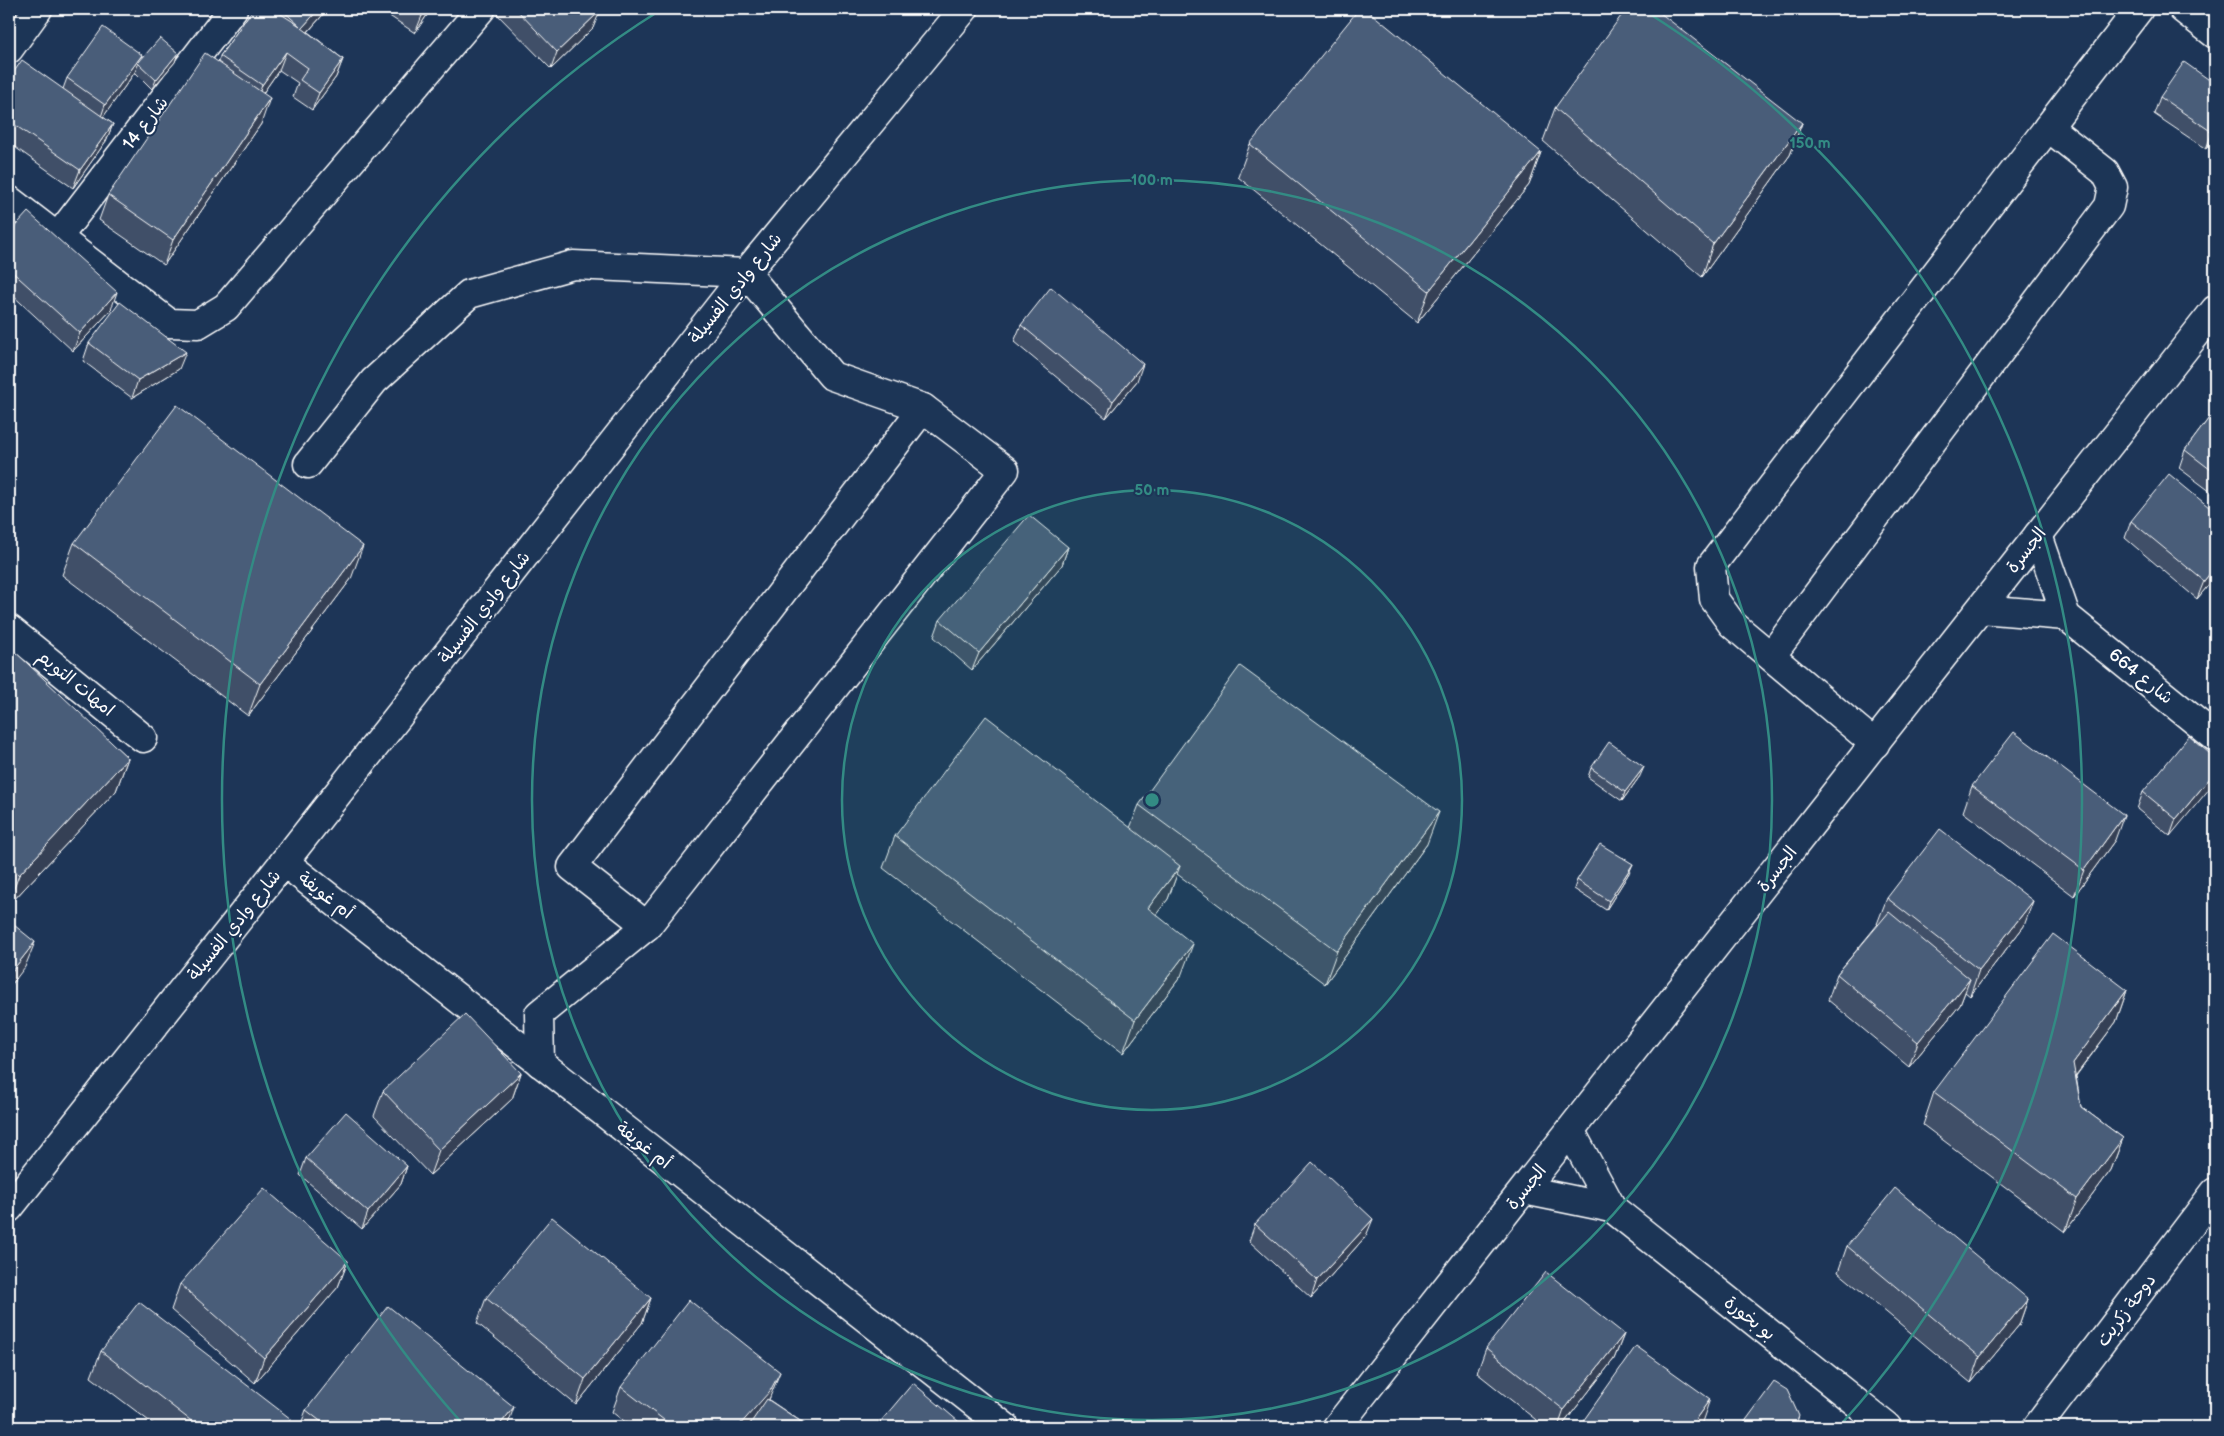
<svg xmlns="http://www.w3.org/2000/svg" width="2224" height="1436" font-family="'Balsamiq Sans','Playpen Sans Arabic',sans-serif">
  <style>
    .lines { fill: none; stroke-linecap: round; stroke-linejoin: round }
    .minor-casing { stroke: #fff; stroke-width: 31 }
    .minor { stroke: #1d3557; stroke-width: 28 }
    .wall { fill: #405068; stroke: #fff }
    .shaded-wall { fill: #344155; stroke: #fff }
    .building { fill: #4a5d79; stroke: #fff }
    .ring { fill: none; stroke: #338b84; stroke-width: 2.5 }
    .labels { text-anchor: middle; stroke-width: 4; stroke-linejoin: round; paint-order: stroke }
    .street-label { font-size: 18px; fill: #fff; stroke: #1d3557 }
    .centre { fill: #338b84; stroke: #1d3557; stroke-width: 2.5 }
    .ring-label { font-size: 15px; text-anchor: middle; font-weight: bold; fill: #338b84; stroke: #1d3557; stroke-width: 4; stroke-linejoin: round; paint-order: stroke }
  </style>
  <rect width="100%" height="100%" fill="#1d3557"/>
  <filter id="ink" filterUnits="userSpaceOnUse"><feTurbulence type="fractalNoise" baseFrequency=".02" numOctaves="2"/><feDisplacementMap in="SourceGraphic" scale="10" xChannelSelector="R" yChannelSelector="G"/><feConvolveMatrix kernelMatrix="1 2 1 2 8 2 1 2 1" color-interpolation-filters="sRGB"/></filter>
  <g filter="url(#ink)">
    <g class="lines">
      <defs>
        <g id="minor">
          <path d="M2183,9L2215,34"/>
          <path d="M9,49L38,9"/>
          <path d="M9,200L169,323L198,324L226,307L481,9"/>
          <path d="M58,237L233,9"/>
          <path d="M308,464L374,381L469,294L573,265L746,273L832,376L923,408L1005,470L647,926L539,1014L540,1063"/>
          <path d="M2038,535L2066,616L2215,737"/>
          <path d="M1981,609L2066,616"/>
          <path d="M9,629L143,738"/>
          <path d="M1771,656L2109,206L2113,187L2105,172L2048,127"/>
          <path d="M1875,744L1732,624L1714,599L1711,566L2139,9"/>
          <path d="M284,862L1005,1427"/>
          <path d="M647,926L572,867L923,408"/>
          <path d="M1571,1132L1612,1208L1887,1427"/>
          <path d="M1524,1190L1612,1208"/>
          <path d="M9,1208L284,862L746,273L964,9"/>
          <path d="M1337,1427L2215,310"/>
          <path d="M2037,1427L2215,1192"/>
        </g>
      </defs>
      <use href="#minor" class="minor-casing"/>
      <use href="#minor" class="minor"/>
    </g>
    <g class="wall">
      <path d="M122,9H129L126,12Z"/>
      <path d="M253,9H328L308,32L343,59L336,77L312,110L293,97L298,83L279,70L263,93L261,124L164,265L99,220L108,195L218,62L220,56Z"/>
      <path d="M379,9H431L415,33Z"/>
      <path d="M492,9H598L593,28L551,69Z"/>
      <path d="M178,53L175,62L152,89L135,72L103,117L113,124L106,141L73,188L9,143V79L63,89L67,78L142,55L139,62Z"/>
      <path d="M2215,84V135L2206,149L2154,114L2160,97Z"/>
      <path d="M1555,108L1802,123L1790,155L1702,277L1543,141Z"/>
      <path d="M1250,144L1541,152L1529,185L1417,323L1238,177Z"/>
      <path d="M9,233L111,310L73,351L9,292Z"/>
      <path d="M1021,325L1137,381L1106,418L1014,342Z"/>
      <path d="M89,343L179,369L132,398L83,361Z"/>
      <path d="M2215,410V495L2179,468L2185,450Z"/>
      <path d="M2215,512V577L2197,599L2125,538L2131,521Z"/>
      <path d="M74,543L351,579L248,716L62,575Z"/>
      <path d="M1068,547L1062,565L972,670L934,637L940,620Z"/>
      <path d="M9,650L128,758L116,791L9,905Z"/>
      <path d="M2215,758L2170,836L2137,809L2143,792Z"/>
      <path d="M1591,768L1640,776L1622,801L1588,777Z"/>
      <path d="M1972,786L2115,840L2074,896L1963,812Z"/>
      <path d="M1139,805L1427,844L1325,984L1177,874L1168,899L1156,914L1181,976L1123,1053L883,868L895,836L1130,828Z"/>
      <path d="M1629,873L1606,910L1574,889L1577,880Z"/>
      <path d="M1887,898L2024,926L1970,996L1965,992L1960,1005L1909,1067L1828,1000L1837,974L1878,924H1877Z"/>
      <path d="M2127,990L2116,1022L2076,1076L2081,1107L2123,1138L2111,1170L2065,1232L1923,1125L1934,1092Z"/>
      <path d="M521,1073L512,1099L430,1175L374,1116L383,1091Z"/>
      <path d="M306,1158L407,1166L401,1184L362,1229L300,1175Z"/>
      <path d="M1255,1224L1366,1236L1311,1298L1249,1241Z"/>
      <path d="M1847,1246L2028,1299L2019,1325L1971,1383L1838,1272Z"/>
      <path d="M348,1261L338,1287L255,1383L171,1310L180,1284Z"/>
      <path d="M486,1298H651L642,1323L576,1405L477,1323Z"/>
      <path d="M1624,1334L1614,1359L1561,1427H1545L1477,1373L1486,1348Z"/>
      <path d="M101,1351L288,1427H157L91,1377Z"/>
      <path d="M621,1387L770,1397L769,1400L809,1427H631L612,1412Z"/>
      <path d="M306,1410L498,1427H300Z"/>
    </g>
    <g class="shaded-wall">
      <path d="M319,9H328L296,45L302,28Z"/>
      <path d="M426,9H431L415,33L422,16Z"/>
      <path d="M600,11L593,28L551,69L557,52Z"/>
      <path d="M286,52L279,70L256,103L262,85Z"/>
      <path d="M178,53L175,62L152,89L156,80Z"/>
      <path d="M142,55L135,72L99,123L105,105Z"/>
      <path d="M343,59L336,77L312,110L319,93Z"/>
      <path d="M270,98L261,124L164,265L173,240Z"/>
      <path d="M1802,123L1790,155L1702,277L1713,244Z"/>
      <path d="M113,124L106,141L73,188L80,170Z"/>
      <path d="M2215,127V135L2206,149L2212,132Z"/>
      <path d="M1541,152L1529,185L1417,323L1429,291Z"/>
      <path d="M117,292L111,310L73,351L80,333Z"/>
      <path d="M186,352L179,369L132,398L138,380Z"/>
      <path d="M1143,364L1137,381L1106,418L1113,401Z"/>
      <path d="M363,546L351,579L248,716L260,684Z"/>
      <path d="M1068,547L1062,565L972,670L979,653Z"/>
      <path d="M2215,567V577L2197,599L2204,581Z"/>
      <path d="M128,758L116,791L9,905V902L19,875Z"/>
      <path d="M1644,767L1640,776L1622,801L1625,792Z"/>
      <path d="M2215,772V782L2170,836L2176,819Z"/>
      <path d="M1439,812L1427,844L1325,984L1337,951Z"/>
      <path d="M2124,815L2115,840L2074,896L2084,870Z"/>
      <path d="M1633,864L1629,873L1606,910L1609,901Z"/>
      <path d="M1180,866L1168,899L1136,941L1148,908Z"/>
      <path d="M2033,901L2024,926L1970,996L1979,970Z"/>
      <path d="M35,942L25,967L9,988V975Z"/>
      <path d="M1193,944L1181,976L1123,1053L1135,1020Z"/>
      <path d="M1970,979L1960,1005L1909,1067L1918,1042Z"/>
      <path d="M2127,990L2116,1022L2061,1095L2073,1063Z"/>
      <path d="M521,1073L512,1099L430,1175L439,1150Z"/>
      <path d="M2123,1138L2111,1170L2065,1232L2077,1199Z"/>
      <path d="M407,1166L401,1184L362,1229L368,1212Z"/>
      <path d="M1373,1219L1366,1236L1311,1298L1317,1280Z"/>
      <path d="M348,1261L338,1287L255,1383L264,1358Z"/>
      <path d="M651,1298L642,1323L576,1405L585,1379Z"/>
      <path d="M2028,1299L2019,1325L1971,1383L1980,1357Z"/>
      <path d="M1624,1334L1614,1359L1561,1427H1558L1564,1410Z"/>
      <path d="M780,1372L770,1397L761,1416L751,1427H738Z"/>
      <path d="M1710,1399L1701,1425L1699,1427H1690Z"/>
      <path d="M514,1407L507,1427H498Z"/>
      <path d="M291,1419L288,1427H285Z"/>
    </g>
    <g class="building">
      <path d="M253,9H273L300,26L281,9H319L302,28L343,59L319,93L300,80L308,68L286,52L262,85L220,56Z"/>
      <path d="M412,9H426L422,16Z"/>
      <path d="M516,9H598L600,11L557,52Z"/>
      <path d="M1359,9H1366L1541,152L1429,291L1250,144Z"/>
      <path d="M1626,9H1655L1802,123L1713,244L1555,108Z"/>
      <path d="M103,27L142,55L105,105L67,78Z"/>
      <path d="M160,38L178,53L156,80L138,63Z"/>
      <path d="M205,53L270,98L173,240L108,195Z"/>
      <path d="M22,60L113,124L80,170L9,121V79Z"/>
      <path d="M2184,62L2215,84V127L2212,132L2160,97Z"/>
      <path d="M28,212L117,292L80,333L9,269V233Z"/>
      <path d="M1051,287L1143,364L1113,401L1021,325Z"/>
      <path d="M120,302L186,352L138,380L89,343Z"/>
      <path d="M177,405L363,546L260,684L74,543Z"/>
      <path d="M2215,410V473L2185,450Z"/>
      <path d="M2169,474L2215,512V567L2204,581L2131,521Z"/>
      <path d="M1029,515L1068,547L979,653L940,620Z"/>
      <path d="M11,648L128,758L19,875L9,866V650Z"/>
      <path d="M1240,666L1439,812L1337,951L1139,805Z"/>
      <path d="M986,716L1180,866L1148,908L1193,944L1135,1020L895,836Z"/>
      <path d="M2014,732L2124,815L2084,870L1972,786Z"/>
      <path d="M2189,736L2215,758V772L2176,819L2143,792Z"/>
      <path d="M1609,742L1644,767L1625,792L1591,768Z"/>
      <path d="M1940,829L2033,901L1979,970L1887,898Z"/>
      <path d="M1600,844L1633,864L1609,901L1577,880Z"/>
      <path d="M1889,912L1970,979L1918,1042L1837,974Z"/>
      <path d="M9,921L35,942L9,975Z"/>
      <path d="M2053,934L2127,990L2073,1063L2081,1107L2123,1138L2077,1199L1934,1092Z"/>
      <path d="M465,1014L521,1073L439,1150L383,1091Z"/>
      <path d="M346,1112L407,1166L368,1212L306,1158Z"/>
      <path d="M1312,1162L1373,1219L1317,1280L1255,1224Z"/>
      <path d="M264,1188L348,1261L264,1358L180,1284Z"/>
      <path d="M1895,1188L2028,1299L1980,1357L1847,1246Z"/>
      <path d="M552,1217L651,1298L585,1379L486,1298Z"/>
      <path d="M1546,1272L1624,1334L1564,1410L1486,1348Z"/>
      <path d="M689,1300L780,1372L770,1391L738,1427H673L621,1387Z"/>
      <path d="M139,1302L291,1419L285,1427H199L101,1351Z"/>
      <path d="M388,1306L514,1407L498,1427H328L306,1410Z"/>
      <path d="M1636,1346L1710,1399L1690,1427H1585L1581,1424Z"/>
      <path d="M1774,1382L1787,1390L1799,1416L1795,1427H1741Z"/>
      <path d="M913,1383L965,1427H876Z"/>
      <path d="M767,1399L809,1427H748Z"/>
    </g>
  </g>
  <circle cx="1152" cy="800" r="310" fill="#338b84" fill-opacity=".12"/>
  <g class="ring">
    <circle cx="1152" cy="800" r="310"/>
    <circle cx="1152" cy="800" r="620"/>
    <path d="M461 1422A930 930 0 0 1 659 11M1645 11A930 930 0 0 1 1843 1422"/>
  </g>
  <g class="labels">
    <g class="street-label">
      <text transform="translate(145 123) rotate(-52)" y="6">شارع 14</text>
      <text transform="translate(735 288) rotate(-51)" y="6">شارع وادي الفسيلة</text>
      <text transform="translate(2026 550) rotate(-52)" y="6">الجسرة</text>
      <text transform="translate(484 607) rotate(-52)" y="6">شارع وادي الفسيلة</text>
      <text transform="translate(2141 676) rotate(39)" y="6">شارع 664</text>
      <text transform="translate(76 683) rotate(39)" y="6">امهات التويم</text>
      <text transform="translate(1777 869) rotate(-52)" y="6">الجسرة</text>
      <text transform="translate(326 895) rotate(38)" y="6">أم غويفة</text>
      <text transform="translate(234 925) rotate(-51)" y="6">شارع وادي الفسيلة</text>
      <text transform="translate(644 1145) rotate(38)" y="6">أم غويفة</text>
      <text transform="translate(1526 1187) rotate(-51)" y="6">الجسرة</text>
      <text transform="translate(2126 1310) rotate(-53)" y="6">دوحة زكريت</text>
      <text transform="translate(1750 1318) rotate(38)" y="6">بو بخورة</text>
    </g>
  </g>
  <circle cx="1152" cy="800" r="8" class="centre"/>
  <g class="ring-label">
    <text x="1810" y="148">150 m</text>
    <text x="1152" y="185">100 m</text>
    <text x="1152" y="495">50 m</text>
  </g>
  <rect width="2224" height="1436" fill="none" stroke="#1d3557" stroke-width="30"/>
  <rect x="15" y="15" width="2194" height="1406" fill="none" stroke="#fff" stroke-width="2" filter="url(#ink)"/>
</svg>
